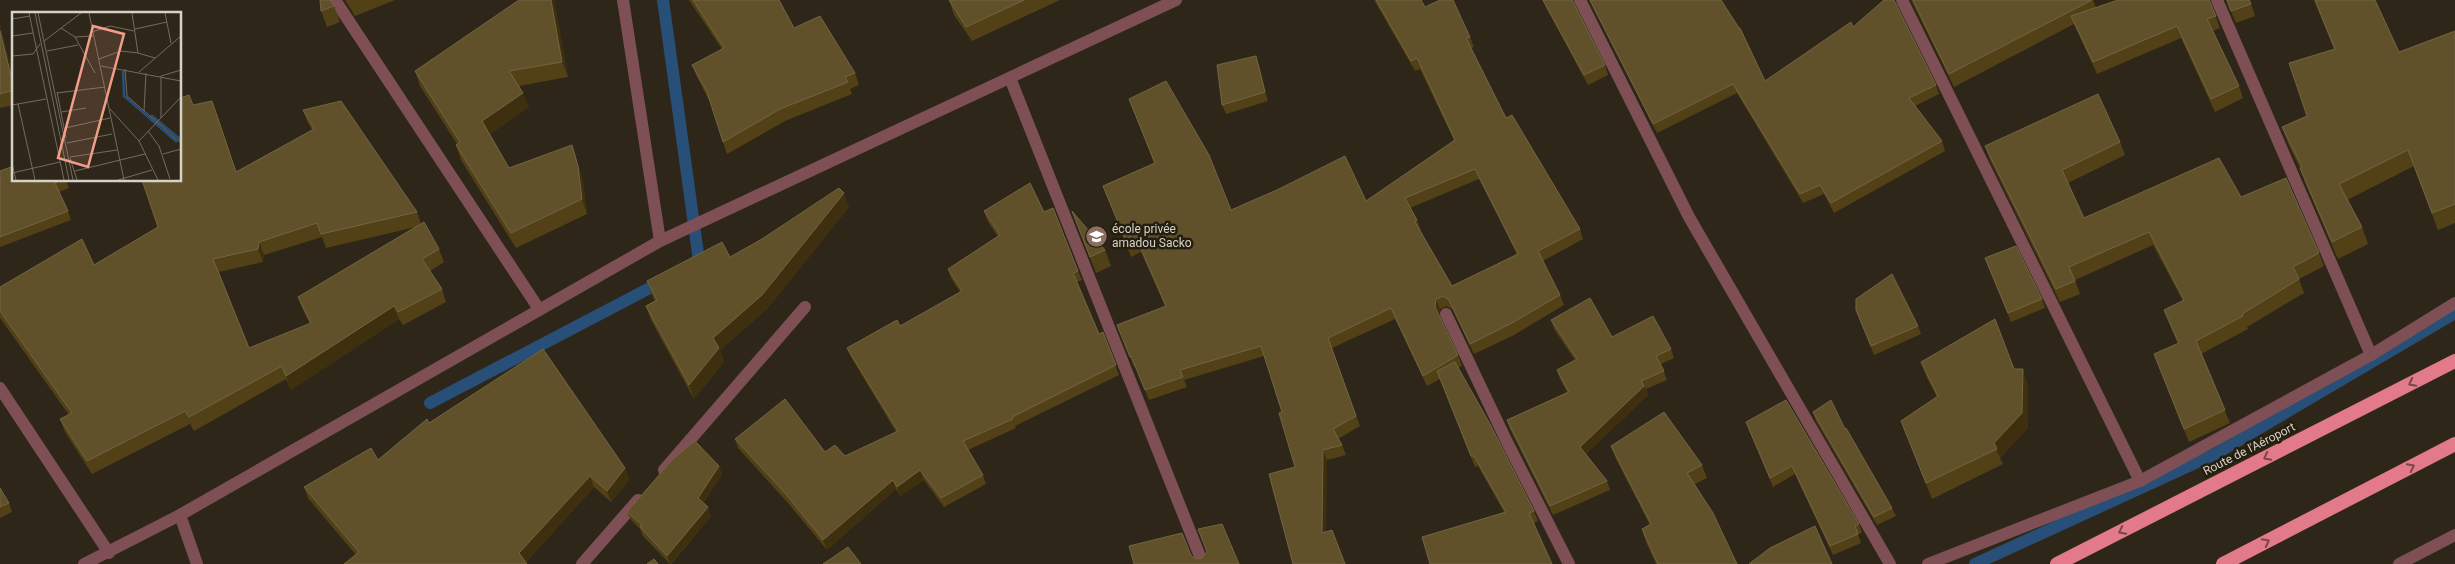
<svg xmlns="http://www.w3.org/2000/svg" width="2455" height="564" font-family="Roboto,sans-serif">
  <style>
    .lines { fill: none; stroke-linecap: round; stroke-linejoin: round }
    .stream { stroke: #284f77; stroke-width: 12 }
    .minor { stroke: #7e4f55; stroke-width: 12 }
    .trunk { stroke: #e27a8a; stroke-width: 14 }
    .wall { fill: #524116; fill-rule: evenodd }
    .shaded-wall { fill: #3e300f }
    .building { fill: #60512a; stroke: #736543; fill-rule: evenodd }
    .oneway { stroke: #794746 }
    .labels { text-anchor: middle; stroke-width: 5; stroke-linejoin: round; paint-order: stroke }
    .poi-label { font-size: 12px; fill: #d7d2c9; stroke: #241e0f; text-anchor: start }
    .street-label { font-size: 12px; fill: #d7d2c9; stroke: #241e0f }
    .inset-river { fill: none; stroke: #284f77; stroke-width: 2.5 }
    .inset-road { fill: none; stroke: #726b5f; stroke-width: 1 }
    .view { fill: #f49e8a; fill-opacity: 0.15; stroke: #f49e8a; stroke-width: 2.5 }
    .inset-edge { fill: none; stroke: #d7d2c9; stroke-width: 2.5 }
  </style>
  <rect width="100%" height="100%" fill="#2e2719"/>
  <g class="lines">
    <g class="stream">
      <path d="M663,0L699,261L691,265"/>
      <path d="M430,403L665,280"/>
      <path d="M1975,564L2217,453L2455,313"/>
    </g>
    <g class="minor">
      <path d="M335,0L539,309"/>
      <path d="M623,0L660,241"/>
      <path d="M1580,0L1689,217L1890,564"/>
      <path d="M1902,0L2140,481"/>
      <path d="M2217,0L2371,355"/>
      <path d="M1010,78L1203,564"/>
      <path d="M1446,314L1507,442L1569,564"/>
      <path d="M0,388L109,553"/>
      <path d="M664,470L805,307"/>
      <path d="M180,515L197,564"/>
      <path d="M84,564L180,515L660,241L1176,0"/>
      <path d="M582,564L638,500"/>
      <path d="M1928,564L2140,481L2371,355L2455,303"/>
      <path d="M2399,564L2455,535"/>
    </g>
    <g class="trunk">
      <path d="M2057,564L2455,361"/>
      <path d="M2223,564L2455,444"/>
    </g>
  </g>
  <g class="wall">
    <path d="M345,0H395L355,16Z"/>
    <path d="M519,0H554L568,77L519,86L529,107L490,134L509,168L572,145L583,181L587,214L516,248L461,160L456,145L457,144L420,86L415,71Z"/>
    <path d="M689,0H779L794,28L855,73L859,85L850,89L852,94L785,121L727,154L710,102L697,77L692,65L722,49Z"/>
    <path d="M949,0H1060L972,41L954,15Z"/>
    <path d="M1374,0H1421L1425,7L1470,37L1474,47L1471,48L1506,118L1580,229L1583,239L1543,261L1560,295L1564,305L1514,335L1474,354L1453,310L1447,306L1440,309L1439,316L1458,355L1462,366L1458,368L1534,511L1538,521L1534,523L1504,512L1478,466L1475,467L1440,379L1427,386L1395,319L1332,348L1360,426L1338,439L1342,445L1346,455L1327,460L1293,564L1295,467L1282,412L1264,356L1184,380L1187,387L1149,400L1135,366L1134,367L1117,325L1165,306L1141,252L1131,257L1103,186L1154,163L1129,99L1231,210L1366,201L1454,140L1420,69L1415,71ZM1479,179L1517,254L1452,286L1420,231H1421L1417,220L1410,208Z"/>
    <path d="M1542,0H1573L1605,65L1608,75L1588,85Z"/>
    <path d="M1589,0H1721L1765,81L1853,27L1936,85L1939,94L1915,106L1942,141L1945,151L1834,213L1824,194L1803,203L1737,93L1657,133Z"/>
    <path d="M1911,0H2093L2096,8L2118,0H2210L2220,28L2213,31L2239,86L2243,98L2215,112L2181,38L2097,74L2074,24L1954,87Z"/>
    <path d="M2226,0H2250L2255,16L2236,23Z"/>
    <path d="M2314,0H2375L2399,52L2455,31V223L2438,230L2414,166L2347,200L2362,227L2368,244L2338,259L2306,185L2300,168L2288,143L2282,127L2307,116L2334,49Z"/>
    <path d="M334,6L340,22L327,27L321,11Z"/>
    <path d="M0,24L14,81V105L0,108Z"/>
    <path d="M1259,65L1268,101L1226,114L1222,105Z"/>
    <path d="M193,105L217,114L236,172L312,130L308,123L303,110L417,212L421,224L439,249L444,262L430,271L442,289L446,302L403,325L399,319L291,390L286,379L194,431L190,424L92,474L65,432L60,419L69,415L0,318V287L94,265L158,227ZM416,227L298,297L303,310L310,324L249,348L219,272L263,262L264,255L322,237L326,248Z"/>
    <path d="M2120,142L2125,155L2068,183L2084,218L2241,197L2319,253L2324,266L2299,279L2304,293L2247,327L2248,329L2201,354L2230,423L2189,442L2154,354L2178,344L2169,323L2164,310L2183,301L2153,245L2075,280L2080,294L2060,302L1990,160L1985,146Z"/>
    <path d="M14,180H66L69,188L59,192L68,211L71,220L0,247V182Z"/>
    <path d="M849,207L767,309L720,350L724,362L694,399L651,320L646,306L655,301L652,295L647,281L730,257Z"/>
    <path d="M984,211L1044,212L1078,271L1082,280L1077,282L1099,334L1103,332L1119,375L1015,426L1016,428L968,450L983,475L986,484L944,507L924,480L900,496L896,489L827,550L788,503L738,448L735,439L825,452L845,456L896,432L851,357L847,348L900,326L960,292L951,278L948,269L998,237L987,220Z"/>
    <path d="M1072,211L1105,250L1111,266L1096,273Z"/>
    <path d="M1985,258L2042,299L2045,308L2011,322Z"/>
    <path d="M1856,310L1918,326L1921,334L1874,355Z"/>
    <path d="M1551,320L1612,337L1671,349L1674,358L1661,364L1667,380L1646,389L1648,395L1586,454L1607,481L1610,490L1553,515L1510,429L1507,420L1567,392L1560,379L1557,370L1575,360L1554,329Z"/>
    <path d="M1921,362L2014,369L2028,385V428L2000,458L2003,464L1932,499L1901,421L1937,397L1927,378Z"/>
    <path d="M1813,412L1845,429L1892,508L1896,516L1877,525L1816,421Z"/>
    <path d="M1746,422L1859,524L1862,533L1858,534L1861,543L1833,555L1795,474L1773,487Z"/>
    <path d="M429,423L625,468L629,480L611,502L594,487L526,562L356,555L308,498L304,487L378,460Z"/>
    <path d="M1611,446L1702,465L1707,478L1695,484L1737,564H1656L1646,542L1642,529L1650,525L1616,459Z"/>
    <path d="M719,466L722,475L703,503L711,516L671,564H670L643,536L640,529L631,520L627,512Z"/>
    <path d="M0,488L9,503L12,512L0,518Z"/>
  </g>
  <g class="shaded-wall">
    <path d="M551,0H554L568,77L562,62Z"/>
    <path d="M0,24L14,81V88L0,31Z"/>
    <path d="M1256,56L1259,65L1268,101L1265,92Z"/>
    <path d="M523,93L529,107L488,136L482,121Z"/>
    <path d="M572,145L583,181L587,214L582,199Z"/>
    <path d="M844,193L849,207L767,309L720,350L724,362L694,399L689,385L713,338Z"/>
    <path d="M259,242L264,255L263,262L258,249Z"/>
    <path d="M1436,299L1440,309L1439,318L1435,307Z"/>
    <path d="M394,306L399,319L291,390L286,376Z"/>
    <path d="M2023,369L2028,385V428L2000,458L1994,443Z"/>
    <path d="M1644,386L1648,395L1584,456L1580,447Z"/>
    <path d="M1323,450L1327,460L1326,543L1322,533Z"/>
    <path d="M719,466L722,475L701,507L698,498Z"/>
    <path d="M625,468L629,480L611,502L607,491Z"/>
    <path d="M920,470L924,480L900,496L897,487Z"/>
    <path d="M590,476L594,487L524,564L519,553Z"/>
    <path d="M893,480L896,489L827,550L823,540Z"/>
    <path d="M708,507L711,516L670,564L667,556Z"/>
  </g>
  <g class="building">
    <path d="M320,0H330L334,6L321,11Z"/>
    <path d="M519,0H551L562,62L509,71L523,93L482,121L509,168L572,145L578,166L582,199L511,233L456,145L460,142L415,71Z"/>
    <path d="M693,0H779L794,28L820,16L855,73L845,77L848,82L780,109L723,142L707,92L692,65L724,48Z"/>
    <path d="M949,0H1024L966,27Z"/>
    <path d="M1376,0H1421L1425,7L1440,0H1453L1470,37L1466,38L1506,118L1512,115L1580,229L1538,251L1560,295L1510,324L1470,344L1449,300L1443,296L1436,299L1435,307L1458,355L1423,376L1391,308L1328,338L1356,416L1333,429L1342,445L1323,450L1322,533L1332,530L1345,564H1293L1269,474L1295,467L1279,413L1282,412L1261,346L1180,370L1183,377L1145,390L1131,356L1130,357L1117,325L1166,306L1138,242L1128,246L1103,186L1155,163L1129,99L1166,81L1209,155L1231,210L1279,189L1345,156L1366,201L1455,140L1417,58L1411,61ZM1475,169L1518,254L1452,286L1415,222L1417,220L1405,198Z"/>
    <path d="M1543,0H1572L1605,65L1584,75Z"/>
    <path d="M1590,0H1721L1739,28H1740L1765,81L1851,22L1853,27L1884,0H1894L1936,85L1909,98L1942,141L1831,203L1820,185L1800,194L1733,84L1653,124Z"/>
    <path d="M1913,0H2092L1949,74Z"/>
    <path d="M2118,0H2209L2216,16L2207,19L2239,86L2211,99L2177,26L2093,62L2071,16Z"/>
    <path d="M2227,0H2249L2251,4L2231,11Z"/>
    <path d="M2315,0H2375L2399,52L2455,31V204L2432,213L2408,150L2339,184L2362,227L2332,242L2300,168L2302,167L2282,127L2307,116L2289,63L2335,49Z"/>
    <path d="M0,31L14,88V90L0,94Z"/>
    <path d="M1256,56L1265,92L1222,105L1217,65Z"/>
    <path d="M2098,94L2120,142L2062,170L2084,218L2219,158L2241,197L2286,178L2319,253L2293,267L2299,279L2242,314L2243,316L2196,341L2225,410L2184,429L2154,354L2179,343L2164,310L2184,300L2149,232L2069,267L2075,281L2056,289L1985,146Z"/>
    <path d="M189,95L193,105L212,101L236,172L314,129L303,110L341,101L417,212L321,234L317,223L259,242L258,249L213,259L249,348L311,323L298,297L424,222L439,249L422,259L442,289L398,312L394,306L286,376L282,366L189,417L185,411L87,461L60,419L72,413L0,311V287L82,239L94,265L158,227L142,180H180V98Z"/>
    <path d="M14,166V180H62L55,183L68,211L0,237V182H1L0,176V171Z"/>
    <path d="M1030,183L1044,212L1053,208L1078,271L1073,273L1099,334L1103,332L1116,365L1012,417L1013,419L963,441L983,475L941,498L920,470L897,487L893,480L823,540L785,493L735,439L785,399L825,452L835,445L845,456L898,431L847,348L897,320L900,326L962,291L948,269L1000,235L984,211Z"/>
    <path d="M839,188L844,193L762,295L713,338L719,348L689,385L646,306L657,300L647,281L722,242L730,257L762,239Z"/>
    <path d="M1072,211L1105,250L1090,257Z"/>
    <path d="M2016,246L2042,299L2008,313L1985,258Z"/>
    <path d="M1892,274L1918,326L1871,346L1856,310V299Z"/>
    <path d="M1590,298L1612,337L1653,316L1671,349L1656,356L1664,371L1641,381L1644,386L1580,447L1607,481L1550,506L1507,420L1569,392L1557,370L1577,359L1551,320Z"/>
    <path d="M1995,319L2014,369H2023L2022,413L1994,443L1997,449L1926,483L1901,421L1938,396L1921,362Z"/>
    <path d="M543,349L625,468L607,491L590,476L519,553L527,564H344L359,552L304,487L371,448L378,460L427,419L429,423Z"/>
    <path d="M1455,362L1490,424L1534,511L1529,513L1552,564H1430L1422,537L1506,512L1474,456H1471L1437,371Z"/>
    <path d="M1786,400L1859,524L1855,526L1858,534L1830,546L1792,466L1770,478L1746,422Z"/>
    <path d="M1831,400L1845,429L1846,428L1892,508L1874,517L1813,412Z"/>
    <path d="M1664,412L1702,465L1687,473L1713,513L1737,564H1658L1657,562L1642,529L1651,524L1611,446Z"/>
    <path d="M695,441L719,466L698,498L708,507L667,556L640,527L642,525L627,512L673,459Z"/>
    <path d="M0,488L9,503L0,507Z"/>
    <path d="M1222,524L1239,564H1134L1129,546L1182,533L1191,555L1194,558L1201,559L1207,552L1198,529Z"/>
    <path d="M1815,526L1832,564H1749L1770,548Z"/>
    <path d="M848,547L861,564H823Z"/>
    <path d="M654,559L658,564H647Z"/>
  </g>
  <defs><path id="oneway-chevron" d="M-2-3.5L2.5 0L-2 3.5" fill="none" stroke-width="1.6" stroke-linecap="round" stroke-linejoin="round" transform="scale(1.25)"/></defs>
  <g class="oneway">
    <use href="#oneway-chevron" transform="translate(2412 383) rotate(153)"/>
    <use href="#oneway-chevron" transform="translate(2267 457) rotate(153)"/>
    <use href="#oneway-chevron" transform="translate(2411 467) rotate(-27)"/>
    <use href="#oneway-chevron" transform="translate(2122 531) rotate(153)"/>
    <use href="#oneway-chevron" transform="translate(2266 542) rotate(-27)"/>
  </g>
  <defs>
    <symbol id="school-disc" viewBox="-11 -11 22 22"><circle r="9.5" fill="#8d6e63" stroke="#241e0f"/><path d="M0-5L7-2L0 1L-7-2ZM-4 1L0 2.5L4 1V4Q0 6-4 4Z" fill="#fff"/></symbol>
  </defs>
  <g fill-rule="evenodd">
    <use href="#school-disc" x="1084" y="224" width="25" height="25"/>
  </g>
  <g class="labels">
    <g class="poi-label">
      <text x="1112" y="233">école privée<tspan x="1112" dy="14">amadou Sacko</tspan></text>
    </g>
    <g class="street-label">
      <text transform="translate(2249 449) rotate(-27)" y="4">Route de l'Aéroport</text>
    </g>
  </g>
  <g transform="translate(12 12)">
    <rect width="169" height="169" fill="#2e2719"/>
    <path class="inset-river" d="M111,59L112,84L165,130M139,103L169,128"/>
    <path class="inset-road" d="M17,1L52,168M23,1L57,168M26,1L61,168M77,1L112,168M120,1L126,41L143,46M153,1L159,31M0,7L18,4M49,16L63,25L81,24M123,17L155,10M80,20L98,14L122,19M0,24L21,21M63,25L83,61M32,29L69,1M35,39L66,33M0,44L21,42L28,32M87,47L109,39L126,41M89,54L169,69M113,57L115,84L169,131M127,60L169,24M45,80L54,126M45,81L93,75M6,92L23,168M0,93L34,87M98,97L127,129L146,168M132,99L134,61M49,100L74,96M149,106V64L169,58M53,116L98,106M136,119L147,134L158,167M127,129L169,85M55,131L100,122M151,142L169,137M58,145L105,138M58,146L65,168M0,152L4,168M63,159L133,142M0,161L48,150M106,168L140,158"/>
    <path class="view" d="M81,14L112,22L76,155L46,146Z"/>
    <rect width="169" height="169" class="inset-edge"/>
  </g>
</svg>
